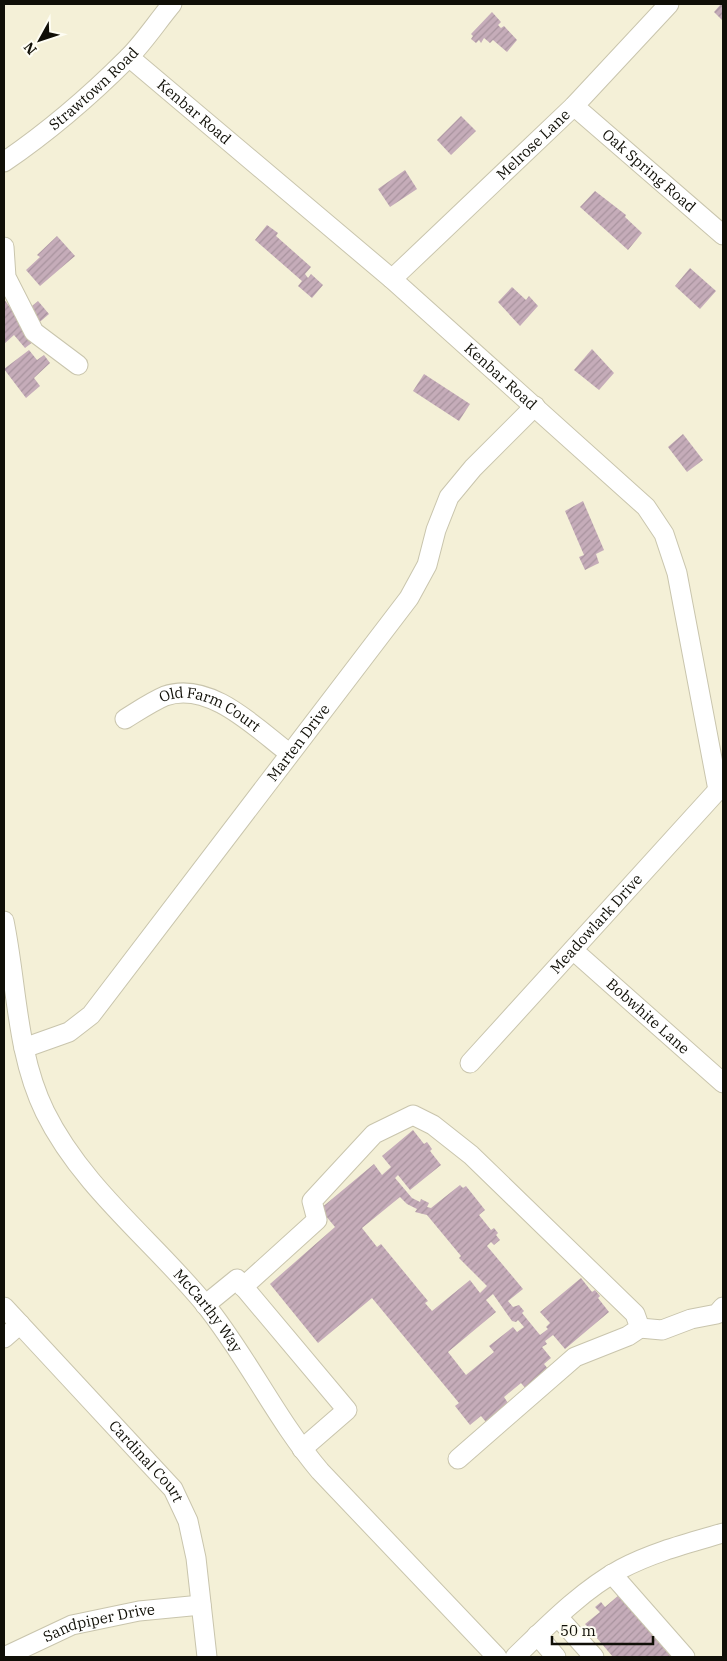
<svg xmlns="http://www.w3.org/2000/svg" width="727" height="1661" font-family="'IBM Plex Serif',serif">
  <style>
    .building { fill: url(#building-hatch); fill-rule: evenodd }
    .lines { fill: none; stroke-linecap: round; stroke-linejoin: round }
    .minor-casing { stroke: #c9c5ad; stroke-width: 21 }
    .minor { stroke: #fff; stroke-width: 19 }
    .labels { text-anchor: middle; stroke-width: 4; stroke-linejoin: round; paint-order: stroke }
    .street-label { font-size: 15px; fill: #100f07; stroke: #fefdf3 }
  </style>
  <defs>
    <pattern id="building-hatch" width="6" height="6" patternUnits="userSpaceOnUse" patternTransform="scale(1.25)"><rect width="6" height="6" fill="#c5acb9"/><path d="M-1 1l2-2M0 6l6-6M5 7l2-2" fill="none" stroke="#a8939e"/></pattern>
  </defs>
  <rect width="100%" height="100%" fill="#f4f0d7"/>
  <g class="building">
    <path d="M721,4H723V21L714,12Z"/>
    <path d="M492,12L501,22L498,25L501,28L504,26L517,40L507,52L493,40L490,43L484,38L481,43L479,40L476,43L471,39L473,36L471,34Z"/>
    <path d="M461,116L476,131L451,155L437,140Z"/>
    <path d="M405,170L417,189L390,207L378,189Z"/>
    <path d="M595,191L626,215L625,217L642,233L628,250L580,207Z"/>
    <path d="M267,225L278,233L276,236L311,267L305,274L308,278L311,274L323,285L312,298L298,286L302,281L255,240Z"/>
    <path d="M57,236L75,256L40,286L26,270L40,257L37,255Z"/>
    <path d="M690,268L716,291L700,309L675,286Z"/>
    <path d="M512,287L526,300L529,296L538,306L520,326L498,302Z"/>
    <path d="M4,299L34,341L25,348L14,335L4,344Z"/>
    <path d="M38,301L49,314L35,326L25,312Z"/>
    <path d="M592,349L614,373L599,390L574,370Z"/>
    <path d="M29,350L37,360L44,355L50,363L34,378L40,386L26,398L4,369Z"/>
    <path d="M424,374L470,404L459,421L413,391Z"/>
    <path d="M683,434L703,460L687,472L668,447Z"/>
    <path d="M583,501L604,550L596,554L599,563L585,570L579,557L584,555L565,511Z"/>
    <path d="M413,1130L424,1144L427,1142L432,1149L430,1151L441,1165L410,1190L398,1175L395,1178L412,1198L420,1202L421,1199L429,1203L427,1207L431,1208L460,1185L463,1188L466,1186L485,1210L479,1215L491,1230L494,1228L498,1233L496,1235L500,1240L494,1245L491,1242L487,1246L523,1289L508,1301L513,1307L519,1305L524,1311L522,1313L540,1335L548,1329L546,1327L550,1323L540,1312L581,1278L592,1292L595,1290L600,1296L598,1298L609,1312L565,1349L553,1335L545,1341L547,1344L542,1347L551,1358L544,1364L549,1370L526,1389L521,1383L504,1397L508,1403L486,1422L481,1416L470,1425L455,1406L459,1403L372,1298L318,1343L270,1284L335,1227L320,1209L374,1164L382,1175L391,1167L382,1156ZM400,1197L407,1204L417,1209L415,1212L427,1215L461,1256L459,1258L487,1286L480,1293L470,1280L432,1311L425,1303L428,1301L381,1244L377,1247L362,1228ZM493,1294L512,1321L516,1322L518,1320L524,1327L517,1332L513,1327L489,1346L494,1352L466,1375L448,1352L496,1312L486,1300Z"/>
    <path d="M619,1595L671,1657H613L585,1624L600,1612L595,1607L601,1602L605,1607Z"/>
  </g>
  <g class="lines">
    <defs>
      <g id="minor">
        <path id="s1" d="M129,57L392,279L646,507L664,534L677,573L718,790"/>
        <path id="s2" d="M574,106L723,235"/>
        <path id="s3" d="M4,162C48,132 90,96 128,58C144,42 157,22 172,4"/>
        <path d="M4,247L6,277L34,332L78,365"/>
        <path id="s4" d="M392,279L574,106L669,4"/>
        <path id="s5" d="M125,719C138,711 151,702 165,696C210,680 257,729 289,753"/>
        <path id="s6" d="M4,921C17,984 16,1053 45,1112C82,1187 152,1240 204,1303C247,1356 276,1419 320,1471L497,1657"/>
        <path id="s7" d="M573,950L723,1083"/>
        <path id="s8" d="M24,1048L69,1032L91,1015L409,598L427,565L436,530L449,497L473,468L535,406"/>
        <path id="s9" d="M470,1063L718,790L723,788"/>
        <path d="M243,1287L317,1220L312,1201L374,1134L413,1115L433,1125L471,1155L635,1314L640,1328L628,1336L575,1357L458,1459"/>
        <path d="M205,1305L237,1279L347,1410L302,1449"/>
        <path id="s10" d="M4,1307L173,1489L188,1521L196,1558L207,1657"/>
        <path d="M640,1328L662,1330L691,1319L717,1314L723,1307"/>
        <path d="M4,1338L20,1324"/>
        <path d="M612,1574L685,1657"/>
        <path d="M558,1617L594,1657"/>
        <path d="M537,1635L556,1657"/>
        <path id="s11" d="M4,1657L72,1625L139,1611L201,1605"/>
        <path d="M515,1657C547,1626 582,1590 621,1569C653,1552 689,1543 723,1533"/>
      </g>
    </defs>
    <use href="#minor" class="minor-casing"/>
    <use href="#minor" class="minor"/>
  </g>
  <g class="labels">
    <g class="street-label">
      <text dy="5" stroke="none"><textPath href="#s3" startOffset="116">Strawtown Road</textPath></text>
      <text dy="5" stroke="none"><textPath href="#s1" startOffset="85">Kenbar Road</textPath></text>
      <text dy="5" stroke="none"><textPath href="#s4" startOffset="195">Melrose Lane</textPath></text>
      <text dy="5" stroke="none"><textPath href="#s2" startOffset="99">Oak Spring Road</textPath></text>
      <text dy="5" stroke="none"><textPath href="#s1" startOffset="490">Kenbar Road</textPath></text>
      <text dy="5" stroke="none"><textPath href="#s5" startOffset="95">Old Farm Court</textPath></text>
      <text dy="5" stroke="none"><textPath href="#s8" startOffset="418">Marten Drive</textPath></text>
      <text dy="5" stroke="none"><textPath href="#s9" startOffset="188">Meadowlark Drive</textPath></text>
      <text dy="5" stroke="none"><textPath href="#s7" startOffset="100">Bobwhite Lane</textPath></text>
      <text dy="5" stroke="none"><textPath href="#s6" startOffset="454">McCarthy Way</textPath></text>
      <text dy="5" stroke="none"><textPath href="#s10" startOffset="210">Cardinal Court</textPath></text>
      <text dy="5" stroke="none"><textPath href="#s11" startOffset="102">Sandpiper Drive</textPath></text>
    </g>
  </g>
  <rect width="727" height="1661" fill="none" stroke="#100f07" stroke-width="10"/>
  <g transform="translate(40 40) rotate(230)" stroke="#fefdf3" stroke-width="4" paint-order="stroke">
  <path d="M0-4L9 19L0 12L-9 19Z" fill="#100f07"/>
  <text y="-8" font-size="14" font-weight="bold" text-anchor="middle" fill="#100f07">N</text>
  </g>
  <path d="M552 1636v8h101v-8" fill="none" stroke="#100f07" stroke-width="2.5"/>
  <text x="560" y="1636" font-size="15" fill="#100f07" stroke="#fefdf3" stroke-width="4" paint-order="stroke">50 m</text>
</svg>
